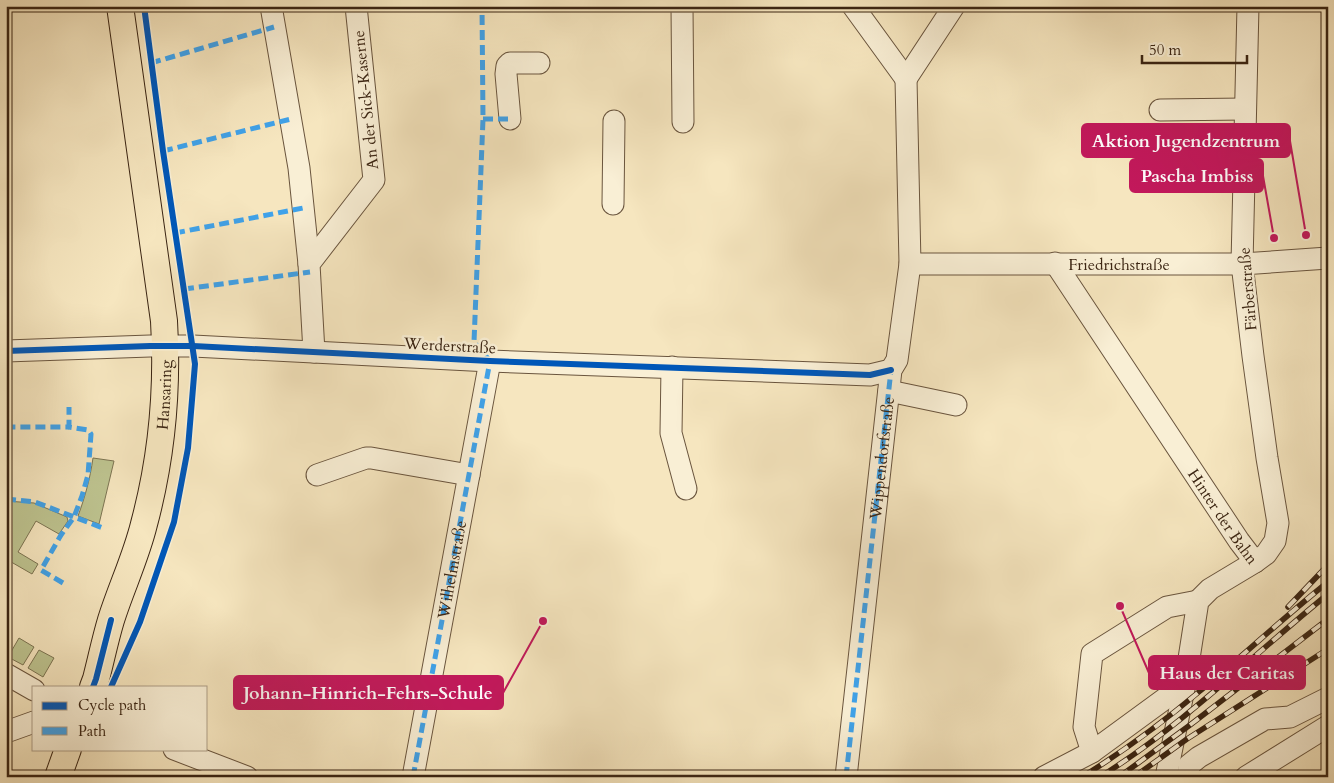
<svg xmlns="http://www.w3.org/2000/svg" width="1334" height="783" font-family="Cardo,serif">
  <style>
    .green { fill: #bec490; stroke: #7c7452 }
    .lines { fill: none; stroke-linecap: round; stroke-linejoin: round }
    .minor-casing { stroke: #6a553e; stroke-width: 23 }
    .major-casing { stroke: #3b2513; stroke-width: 28 }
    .minor { stroke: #f9efd5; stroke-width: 21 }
    .major { stroke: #f6e6bf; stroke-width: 26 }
    .rail-casing { stroke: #3b2513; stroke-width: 5.5 }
    .rail { stroke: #f9efd5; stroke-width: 4; stroke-dasharray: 11; stroke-linecap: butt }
    .quiet { stroke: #3fa2ea; stroke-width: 5; stroke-dasharray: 10 5; stroke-linecap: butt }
    .cycleway-casing { stroke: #f9efd5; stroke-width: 9 }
    .cycleway { stroke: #0057b8; stroke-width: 6 }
    .labels { text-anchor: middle; stroke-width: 5; stroke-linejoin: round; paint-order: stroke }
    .street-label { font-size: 16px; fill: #3b2513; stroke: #f9efd5 }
    .leader { fill: none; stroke: #c2185b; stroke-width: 2 }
    .callout-dot { fill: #c2185b; stroke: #f9efd5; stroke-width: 2 }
    .callout { fill: #c2185b; stroke: #c2185b; stroke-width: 2 }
    .callout-label { font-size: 18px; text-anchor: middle; font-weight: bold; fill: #fff }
  </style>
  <rect width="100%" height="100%" fill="#f6e6bf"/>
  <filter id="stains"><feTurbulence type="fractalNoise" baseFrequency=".004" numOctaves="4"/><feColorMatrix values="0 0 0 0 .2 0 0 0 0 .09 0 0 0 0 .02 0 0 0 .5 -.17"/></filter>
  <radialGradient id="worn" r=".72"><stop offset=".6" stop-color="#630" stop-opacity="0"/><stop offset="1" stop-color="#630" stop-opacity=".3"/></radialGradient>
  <g class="green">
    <path d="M93,458L114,461L99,524L78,516C85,497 90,479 93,458Z"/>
    <path d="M6,501L34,503L67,517L68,521L59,534L36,521L18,552L38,564L32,574L6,559Z"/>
    <path d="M19,638L34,647L23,665L8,657Z"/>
    <path d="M39,650L54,658L43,677L28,668Z"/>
  </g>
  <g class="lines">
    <defs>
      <g id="minor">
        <path d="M271,6L299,168L309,264"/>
        <path d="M682,6L683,122"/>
        <path d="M853,6L906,79"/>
        <path d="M906,79L954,6"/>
        <path d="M1160,110L1245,109"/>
        <path d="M510,119L506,74L507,66L510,63H539"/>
        <path d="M613,204L614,121"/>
        <path id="s1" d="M1055,263L1239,541L1255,562"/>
        <path id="s2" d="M910,264H1242L1328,258"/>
        <path d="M6,351L150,346H193L490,361L870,375L891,370"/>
        <path d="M314,352L309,264L374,180L356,6"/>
        <path d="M672,367L671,433L686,489"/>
        <path d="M889,391L956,405"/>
        <path d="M317,475L366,458H371L469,475"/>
        <path d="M6,674L34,690"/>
        <path d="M6,732L34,722"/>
        <path d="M174,749L247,777"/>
        <path d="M1092,752L1084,727L1092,654L1167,607L1198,601"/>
        <path d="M413,777L490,361"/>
        <path id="s3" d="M846,777L891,370L897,360L910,264L906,79"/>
        <path d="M1044,777L1092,752L1185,684"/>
        <path d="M1166,777L1185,684L1198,601L1210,589L1255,562L1266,554L1275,541L1278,523L1267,458L1253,356L1242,264L1248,6"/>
        <path d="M1188,777L1189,765L1199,757L1265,719L1290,717L1328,698"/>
        <path d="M1246,777L1328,726"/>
      </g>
      <g id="major">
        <path id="s4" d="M93,687L96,679C101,660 105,640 111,620C121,588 136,557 144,524C162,457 168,389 164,321L120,6"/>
        <path d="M58,777L68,749"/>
      </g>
    </defs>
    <use href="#minor" class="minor-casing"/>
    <use href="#major" class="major-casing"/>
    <use href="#minor" class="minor"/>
    <use href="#major" class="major"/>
    <defs>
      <g id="rail">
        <path d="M1288,607L1328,565"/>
        <path d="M1082,777C1124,751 1162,723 1200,691C1243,656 1284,617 1328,582"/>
        <path d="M1100,777C1183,725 1252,656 1328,594"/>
        <path d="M1119,777L1190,725L1328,619"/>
        <path d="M1134,777L1187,739L1328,649"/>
      </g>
    </defs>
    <use href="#rail" class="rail-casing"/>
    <use href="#rail" class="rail"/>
    <g class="quiet">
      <path d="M151,63L274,27"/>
      <path d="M483,119H508"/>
      <path d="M163,151L291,119"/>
      <path d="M175,233L303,208"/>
      <path d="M184,289L310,272"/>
      <path d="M6,429L9,427H69"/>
      <path d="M6,499L35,502L103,528"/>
      <path d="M63,583L41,570L61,535L74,517L82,496L88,475L91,434L88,430L69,427V407"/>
      <path id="s5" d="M413,777L490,361L474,342L483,119L482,6"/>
      <path d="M846,777L891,370"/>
    </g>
    <defs>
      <g id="cycleway">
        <path d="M6,351L150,346H193L490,361L870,375L891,370"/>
        <path d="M93,687L96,679L111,620"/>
        <path d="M111,687L140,622L174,522L188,448L195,364L163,151L144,6"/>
      </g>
    </defs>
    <use href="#cycleway" class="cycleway-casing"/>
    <use href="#cycleway" class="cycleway"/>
  </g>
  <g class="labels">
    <g class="street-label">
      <text transform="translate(365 100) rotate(-96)" y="6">An der Sick-Kaserne</text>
      <text dy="6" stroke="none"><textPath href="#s2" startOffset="209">Friedrichstraße</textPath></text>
      <text transform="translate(1247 289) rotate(-95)" y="6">Färberstraße</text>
      <text transform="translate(450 345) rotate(3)" y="6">Werderstraße</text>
      <text dy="6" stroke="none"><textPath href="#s4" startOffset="302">Hansaring</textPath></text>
      <text dy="6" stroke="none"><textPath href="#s3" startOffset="321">Wippendorfstraße</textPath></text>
      <text dy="6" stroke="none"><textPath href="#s1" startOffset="304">Hinter der Bahn</textPath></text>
      <text dy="6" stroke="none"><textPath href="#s5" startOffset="211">Wilhelmstraße</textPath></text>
    </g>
  </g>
  <path class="leader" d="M1306 235L1290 141M1274 238L1263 176M1120 606L1149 673M543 621L503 693"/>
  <g class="callout-dot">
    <circle cx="1306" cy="235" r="5"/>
    <circle cx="1274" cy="238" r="5"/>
    <circle cx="1120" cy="606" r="5"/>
    <circle cx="543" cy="621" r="5"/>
  </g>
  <g class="callout">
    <rect x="1082" y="124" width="208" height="33" rx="5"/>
    <rect x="1130" y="159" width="133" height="33" rx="5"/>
    <rect x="1149" y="656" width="156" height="33" rx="5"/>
    <rect x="234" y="676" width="269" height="33" rx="5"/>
  </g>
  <g class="callout-label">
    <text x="1186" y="147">Aktion Jugendzentrum</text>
    <text x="1197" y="182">Pascha Imbiss</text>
    <text x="1227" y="679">Haus der Caritas</text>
    <text x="368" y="699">Johann-Hinrich-Fehrs-Schule</text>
  </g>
  <rect width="1334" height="783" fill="none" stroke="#f6e6bf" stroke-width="25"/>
  <rect x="8" y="8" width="1319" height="768" fill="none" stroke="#3b2513" stroke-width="2.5"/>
  <rect x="12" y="12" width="1309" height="758" fill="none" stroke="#3b2513"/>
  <rect x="32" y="686" width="175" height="65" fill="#f9efd5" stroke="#ad9e87"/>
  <rect x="42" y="702" width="25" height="8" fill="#0057b8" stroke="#ad9e87"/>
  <text x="78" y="710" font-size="15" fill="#3b2513">Cycle path</text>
  <rect x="42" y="727" width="25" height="8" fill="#3fa2ea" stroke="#ad9e87"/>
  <text x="78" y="736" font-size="15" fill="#3b2513">Path</text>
  <path d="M1142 55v8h105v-8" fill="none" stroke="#3b2513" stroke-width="2.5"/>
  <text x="1149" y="55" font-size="15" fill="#3b2513" stroke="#f9efd5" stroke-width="4" paint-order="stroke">50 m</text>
  <rect width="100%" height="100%" filter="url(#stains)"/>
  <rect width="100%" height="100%" fill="url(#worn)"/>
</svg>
